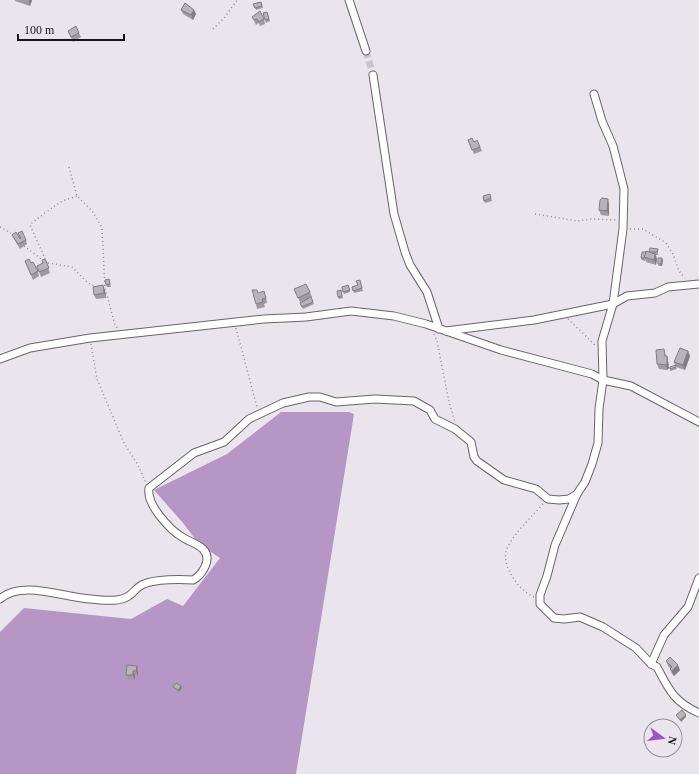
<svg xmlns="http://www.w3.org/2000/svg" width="699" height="774" font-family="'Times New Roman',serif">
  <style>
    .forest { fill: #b696c4 }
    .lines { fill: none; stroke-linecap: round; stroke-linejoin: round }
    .minor-tunnel { stroke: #cac6cd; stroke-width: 7; stroke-dasharray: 7 3.5; stroke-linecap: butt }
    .minor-casing { stroke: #69646b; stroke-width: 9 }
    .path { stroke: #8f8b91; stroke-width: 1.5; stroke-dasharray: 1 3; stroke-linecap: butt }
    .minor { stroke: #fff; stroke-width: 7 }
    .wall { fill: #9e9aa0 }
    .shaded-wall { fill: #817d82 }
    .building { fill: #b8b3ba; stroke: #817d82 }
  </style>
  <rect width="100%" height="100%" fill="#eae5ed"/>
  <path class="forest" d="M281,412H349L354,414L296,774H0V632L24,608L131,619L167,599L183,606L220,558L199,544L183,523L154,490L227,454Z"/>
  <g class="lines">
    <path class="minor-tunnel" d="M366,51L373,75"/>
    <defs>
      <g id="minor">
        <path d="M349,0L366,51"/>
        <path d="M373,75L394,214L405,252L410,265L427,292L439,329"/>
        <path d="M446,331L534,320L613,304L627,296L655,293L668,287L699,284"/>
        <path d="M0,359L30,348L90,338L264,319L306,317L351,311L394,316L426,324L501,350L592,374L603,380L631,386L699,422"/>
        <path d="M577,494L555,545L547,576L540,595V604L554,618L564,619L580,617L603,627L636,648L651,664L657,667C669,690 674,702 699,713"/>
        <path d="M0,599C22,579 64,598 91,599C103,600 120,603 130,595C135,591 138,586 144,584C155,579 181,579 193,580C202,575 213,559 203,549C198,544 188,541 182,537C169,529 146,504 149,488L194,453L224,442L249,419L283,403L309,397H320L336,402L375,399L414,401L430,410L435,419L455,429L471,442L474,457L477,461L504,480L536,489L548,499L559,500L569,499L577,494L585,482L592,464L598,443L599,409L603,380L602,341L613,304L623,229L624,189L613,146L602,121L594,94"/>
        <path d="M651,664L664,635L688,607L699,578"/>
      </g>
    </defs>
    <use href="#minor" class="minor-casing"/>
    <g class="path">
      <path d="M213,29L225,17L237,0"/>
      <path d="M69,167L77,196L93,212L102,228L105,288L115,325L118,329"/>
      <path d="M535,214L577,221L592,219L616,220"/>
      <path d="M0,227L14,235"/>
      <path d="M630,229H643L666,243L673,254L679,271L685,278"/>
      <path d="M24,246L44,261"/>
      <path d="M47,263L30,225C32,222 57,204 61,202C66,199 72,198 77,196"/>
      <path d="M48,263L72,267L88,283L96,287"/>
      <path d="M568,319L596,346"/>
      <path d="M236,328L257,407"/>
      <path d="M434,334L437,341L449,402L455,422"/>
      <path d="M91,344L97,379L124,443L138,465L146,483"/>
      <path d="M534,597C524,592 517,585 512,576C508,569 504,561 506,552C509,538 534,514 544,503"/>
    </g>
    <use href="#minor" class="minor"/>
  </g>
  <g class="wall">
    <path d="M15,0H32L30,6L15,1Z"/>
    <path d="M261,2L263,8L256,10L253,4Z"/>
    <path d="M181,10H194L196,14L193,20L183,14Z"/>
    <path d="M267,12L270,21L266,23L263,13Z"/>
    <path d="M252,17L264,19L265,24L260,26L259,23L256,25Z"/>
    <path d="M68,31L79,33L81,37L73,42Z"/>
    <path d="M468,140L474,142L477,140L482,151L474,154Z"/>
    <path d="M490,194L492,201L485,203L484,201Z"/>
    <path d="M609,204V216L601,215L599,210Z"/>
    <path d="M18,233L26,240L27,244L20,249L14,239L12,235L20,239Z"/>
    <path d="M658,249V255H656L657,259L656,265L646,262L645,259V261L642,260L641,258L646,252H649Z"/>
    <path d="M45,259L50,273L41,277L37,266L43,263Z"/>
    <path d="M663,260L662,266H659L658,264Z"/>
    <path d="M25,261L31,263L38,271L39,276L33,280Z"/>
    <path d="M109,279L111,287H107L106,285Z"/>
    <path d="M360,280L363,291L354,293L352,287L358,285Z"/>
    <path d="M348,285L350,292L344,294L342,287Z"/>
    <path d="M294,289L310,292L312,297L300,302Z"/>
    <path d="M105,290L106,298L96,299L94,295Z"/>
    <path d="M341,290L343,298L339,299L338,297Z"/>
    <path d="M258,293L266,296L267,303L264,304L265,307L257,309L256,304Z"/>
    <path d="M311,297L314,304L303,309L300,303Z"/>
    <path d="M688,351L690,356L685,370L676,367L677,369L670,371V369L675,365L674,362Z"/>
    <path d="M666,354V356H667L668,361L669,368L667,370L659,369L657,364Z"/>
    <path d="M666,661L680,670L674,676L672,674L670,669H671L668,666Z"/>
    <path d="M137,666L138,671V676L135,675V680L128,679L126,675Z"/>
    <path d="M181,686L182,688L179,692L174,689L173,687Z"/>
  </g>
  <g class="shaded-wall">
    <path d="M29,0H32L30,6L29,2Z"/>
    <path d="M194,10L196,14L193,20L191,15Z"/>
    <path d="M608,199L609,204V216L607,211Z"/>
    <path d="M655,254L657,259L656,265L654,260Z"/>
    <path d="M662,258L663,260L662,266L661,264Z"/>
    <path d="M103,285L105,290L106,298L104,293Z"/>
    <path d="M688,351L690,356L685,370L683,365Z"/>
    <path d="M667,356L668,361L669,368L667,370L666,365Z"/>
    <path d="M678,665L680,670L674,676L672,671Z"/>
    <path d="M137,666L138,671V676L136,671Z"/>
    <path d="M133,671L135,675V680L133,675Z"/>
    <path d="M181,686L182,688L179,692L178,690Z"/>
    <path d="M686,715V717L681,722L680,720Z"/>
  </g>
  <g class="building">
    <path d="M261,2L262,6L255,8L253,4Z"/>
    <path d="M185,3L194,10L191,15L181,10Z"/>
    <path d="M260,11L264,19L259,22L257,19L254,20L252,17Z"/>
    <path d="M267,12L269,19L265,20L263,13Z"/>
    <path d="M76,26L79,33L71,37L68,31Z"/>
    <path d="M472,138L474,142L477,140L480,147L472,150L468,140Z"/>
    <path d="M490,194L491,198L484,201L483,196Z"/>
    <path d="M602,198L608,199L607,211L599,210L600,200Z"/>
    <path d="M22,231L26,240L18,244L12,235L16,232L20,239L21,238L18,233Z"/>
    <path d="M650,248L658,249L657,252H649Z"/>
    <path d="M646,251L655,254L654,260L644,257Z"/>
    <path d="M642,252H646L644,258H641Z"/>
    <path d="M658,258H662L661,264H658Z"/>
    <path d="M29,259L31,263L33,262L38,271L31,275L25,261Z"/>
    <path d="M45,259L49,268L39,272L37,266L43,263L42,260Z"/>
    <path d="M109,279L110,284L106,285L105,280Z"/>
    <path d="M360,280L362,288L353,291L352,287L358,285L356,281Z"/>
    <path d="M306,284L310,292L298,298L294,289Z"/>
    <path d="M103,285L104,293L94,295L93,287Z"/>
    <path d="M348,285L350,290L343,292L342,287Z"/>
    <path d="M252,290H257L258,293L264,291L266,298L262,299L263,302L256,304Z"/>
    <path d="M341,290L342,296L338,297L337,291Z"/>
    <path d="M311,297L313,302L302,307L300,303Z"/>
    <path d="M680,348L688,351L683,365L674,362Z"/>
    <path d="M664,349L665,356H667V364L666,365L657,364L656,350Z"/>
    <path d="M676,365V367L670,369V367Z"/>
    <path d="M670,657L678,665L672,671L670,669L672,667L666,661Z"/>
    <path d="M127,665L137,666L136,671H133V675H126Z"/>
    <path d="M176,683L181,686L178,690L173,687Z"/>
    <path d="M682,710L686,715L680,720L676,715Z"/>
  </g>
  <g transform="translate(663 738) rotate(105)"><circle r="19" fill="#eae5ed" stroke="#959197"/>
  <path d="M0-3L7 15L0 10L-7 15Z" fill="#a252c2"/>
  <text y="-6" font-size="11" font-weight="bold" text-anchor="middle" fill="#151316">N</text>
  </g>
  <path d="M18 34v6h106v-6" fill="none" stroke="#151316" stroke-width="2"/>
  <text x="24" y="34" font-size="12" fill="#151316" stroke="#eae5ed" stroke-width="3" paint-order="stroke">100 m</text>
</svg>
